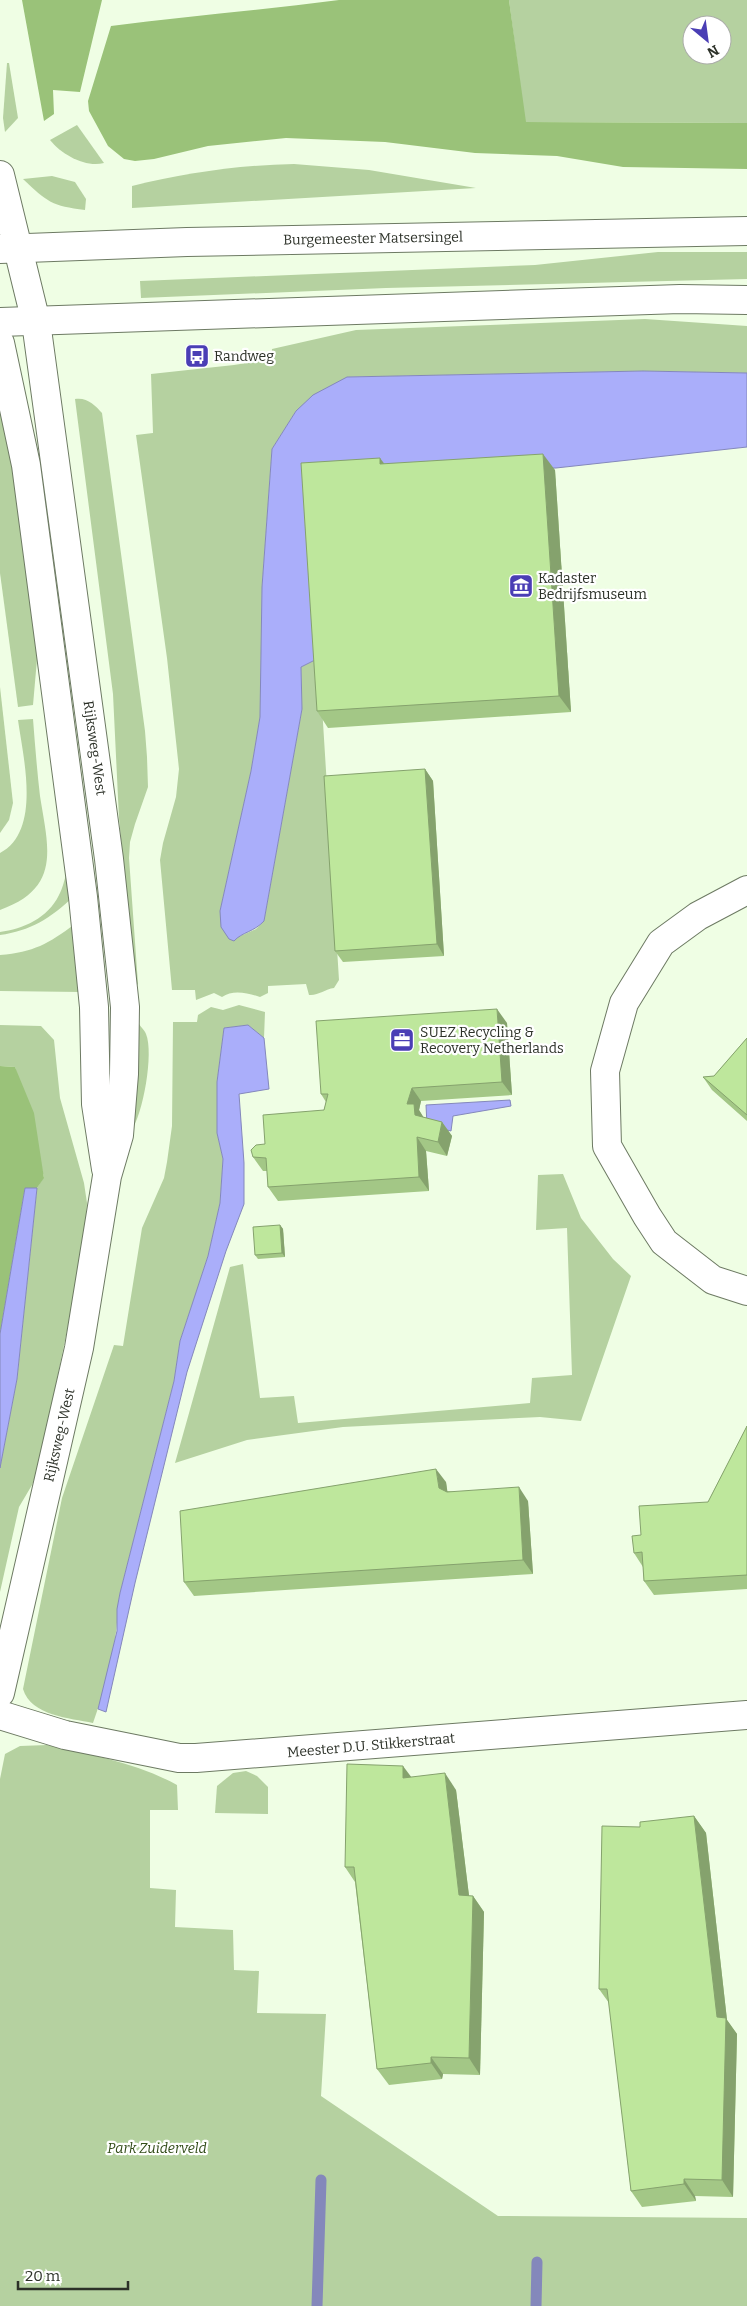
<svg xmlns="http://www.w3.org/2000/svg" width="747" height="2306" font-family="Bitter,serif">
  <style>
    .green { fill: #b5d1a0; fill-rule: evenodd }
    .forest { fill: #9ac279 }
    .water { fill: #aaaefa; stroke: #8488bb }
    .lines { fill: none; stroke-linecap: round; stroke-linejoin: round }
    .stream { stroke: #8488bb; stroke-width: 11 }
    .street-casing { stroke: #6d7a63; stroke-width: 30 }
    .secondary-casing { stroke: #6d7a63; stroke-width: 30 }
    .street { stroke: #fff; stroke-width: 28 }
    .secondary { stroke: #fff; stroke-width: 28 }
    .wall { fill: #a3c786 }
    .shaded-wall { fill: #85a26d }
    .building { fill: #bee79c; stroke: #85a26d }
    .labels { text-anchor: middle; stroke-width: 4.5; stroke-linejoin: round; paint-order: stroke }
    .street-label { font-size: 14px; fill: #2c3128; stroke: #fff }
    .poi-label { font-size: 14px; fill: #2c3128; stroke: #fff; text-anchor: start }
    .park-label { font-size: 14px; font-style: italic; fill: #324c19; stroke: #fff }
  </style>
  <rect width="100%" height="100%" fill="#effee4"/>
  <g class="green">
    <path d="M509,0H747V123L525,122ZM692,25H722V55H692Z"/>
    <path d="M7,63H9L18,118L5,132L3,118Z"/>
    <path d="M77,125L104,163C86,168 62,155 50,140Z"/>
    <path d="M294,164L369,170L476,188L132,208V186C185,173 239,165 294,164Z"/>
    <path d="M52,176L75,182L86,199L85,210C52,206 47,202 23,179Z"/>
    <path d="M658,252H747V279L386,288L141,298L140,281L535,265Z"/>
    <path d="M645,319L747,326V373L643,371L347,377L296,411L272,449L262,587L260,717L251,771L220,911L238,937L256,929L264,921L302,709L301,667L319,658L339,980L334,988C325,989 318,996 309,995L306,984L268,986V993L260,997C248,993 233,989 222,997L214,993L196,1000L195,990H172L160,860L163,843L176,797L179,769L167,658L136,435L153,433L151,374L234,365L271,359L272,349L356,330Z"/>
    <path d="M75,399C87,397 95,405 102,413L145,731L147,757L148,787L135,824L130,842L129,858L138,984L135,987L119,818L113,694Z"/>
    <path d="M5,409L38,648L33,705L18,707L0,573V410Z"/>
    <path d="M0,687L13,803L9,820L0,833Z"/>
    <path d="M33,719C35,745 37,770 40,796C48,847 62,888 0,910V853C42,831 23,757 18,720Z"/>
    <path d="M67,872L73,897C51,918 30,931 0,935V932C23,929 48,918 59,895C63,888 64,880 67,872Z"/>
    <path d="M75,924L81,992L0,991V955C34,952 48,944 75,924Z"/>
    <path d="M239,1005L265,1012L264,1038L248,1025L224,1028L217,1082V1133L223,1159L220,1203L208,1256L180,1341L174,1381L120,1593C117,1606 118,1619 116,1632C112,1662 103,1695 93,1723C70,1718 31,1716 23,1689L62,1498L114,1345L123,1346L142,1228L164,1178L167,1162L172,1126L173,1022H197L198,1015L211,1007L223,1010Z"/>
    <path d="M139,1024C141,1027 145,1031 146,1034C154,1053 143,1115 131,1131L133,1025Z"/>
    <path d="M0,1025L41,1026L54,1040L60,1098L84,1183L87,1203L86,1222L69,1321L39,1466L32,1485L19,1507L0,1592V1468L17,1379L37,1188L44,1177L15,1067L0,1066Z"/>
    <path d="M563,1174L581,1218L613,1259L631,1276L581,1421L540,1417L343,1427L247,1440L175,1463L230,1267L243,1264L260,1398L294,1396L298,1423L530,1403L532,1378L572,1375L567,1228L536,1230L538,1175Z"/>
    <path d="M47,1745C91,1755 137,1763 177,1785L178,1810H150V1888L176,1890L175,1927L233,1930L234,1970L259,1971L257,2013L326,2014L321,2096L498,2216L747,2218V2306H0V1779L5,1754L20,1746Z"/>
    <path d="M246,1771L257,1776L268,1787V1814L215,1813L217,1786L233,1773Z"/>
  </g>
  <g class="forest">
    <path d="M22,0H102L80,92L53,90L54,114L44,121Z"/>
    <path d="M339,0H509L526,122L747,123V169L623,167L557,156L475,153L385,142L286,138L208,146L154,159L135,161L124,159L108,146L89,111L88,101L111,26C187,16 263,10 339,0Z"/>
    <path d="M0,1066L15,1067L34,1113L44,1178L37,1188H25L0,1334Z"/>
  </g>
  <g class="water">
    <path d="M643,371L747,373V447L556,468L307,476L319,658L301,667L302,709L264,921C254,932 242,932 234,941L229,939L221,927L220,911L251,771L260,717L262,587L272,449L296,411L313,395L347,377Z"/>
    <path d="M248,1025L264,1038L269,1089L239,1094L244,1163V1204L226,1251L187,1372L135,1583L106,1712L98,1709L117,1631V1609L120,1593L174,1381L180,1341L208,1256L220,1203L223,1159L217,1133V1082L224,1028Z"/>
    <path d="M510,1100L511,1106L453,1116L451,1131L427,1125L426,1105Z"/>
    <path d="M25,1188H37L17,1379L0,1468V1334Z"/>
  </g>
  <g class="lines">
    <g class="stream">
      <path d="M317,2306L321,2180"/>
      <path d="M536,2306L537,2262"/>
    </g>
    <defs>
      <g id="street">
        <path d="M0,343L26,465L83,897L94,1007L96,1104L106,1169"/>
        <path d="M747,890L698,916L661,943L624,1003L605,1071L607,1146L647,1216L664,1242L713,1280L747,1291"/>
        <path d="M0,1693L79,1348L107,1176L119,1135L124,1074L125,1007L109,859L36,322"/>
        <path d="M0,1715L65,1735L179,1758H196L747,1715"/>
      </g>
      <g id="secondary">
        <path d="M0,175L36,322"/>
        <path d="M0,249L187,242L747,231"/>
        <path d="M0,322L680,299L747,300"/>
      </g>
    </defs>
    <use href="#street" class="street-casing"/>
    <use href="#secondary" class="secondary-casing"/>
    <use href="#street" class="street"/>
    <use href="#secondary" class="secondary"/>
  </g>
  <g class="wall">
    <path d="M385,464L555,470L571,712L328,728L317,711Z"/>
    <path d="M425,769L433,781L444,956L343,962L335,951Z"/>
    <path d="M507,1023L512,1095L421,1101L419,1110L423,1117L442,1122L452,1136L447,1156L426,1151L429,1191L278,1201L268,1187L267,1171H263L253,1157L265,1144L324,1110L326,1102L321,1094Z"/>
    <path d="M747,1038V1121L712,1090L703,1077L714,1076Z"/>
    <path d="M280,1225L283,1229L285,1257L258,1259L255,1255Z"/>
    <path d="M747,1426V1589L654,1595L644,1581L643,1567L634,1553L641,1535L708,1502Z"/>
    <path d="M446,1482L447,1491L528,1501L533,1574L194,1596L184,1582Z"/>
    <path d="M411,1777L456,1790L469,1896H473L484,1912L480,2075L443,2074L442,2079L389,2085L377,2069L355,1882L345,1867Z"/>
    <path d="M694,1816L706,1833L727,2020L737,2034L733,2197L695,2196L696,2201L642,2207L631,2191L609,2003L599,1989Z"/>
  </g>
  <g class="shaded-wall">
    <path d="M543,454L555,470L571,712L559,696Z"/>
    <path d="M380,458L392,474L380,464Z"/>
    <path d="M425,769L433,781L444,956L437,944Z"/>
    <path d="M497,1009L507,1023L512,1095L502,1082Z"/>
    <path d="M412,1088L421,1101L419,1110L424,1118L425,1129L407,1104Z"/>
    <path d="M442,1122L452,1136L447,1156L438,1142Z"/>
    <path d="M417,1137L426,1151L429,1191L419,1177Z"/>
    <path d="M280,1225L283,1229L285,1257L282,1253Z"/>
    <path d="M436,1469L446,1482L449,1502L439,1488Z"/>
    <path d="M519,1487L528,1501L533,1574L523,1560Z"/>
    <path d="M403,1766L415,1782L403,1778Z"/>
    <path d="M445,1773L456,1790L471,1912L459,1895Z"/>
    <path d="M694,1816L706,1833L727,2020L737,2034L733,2197L722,2180L717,2017Z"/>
    <path d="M473,1896L484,1912L480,2075L469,2058Z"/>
    <path d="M431,2057L443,2074L442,2079L431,2063Z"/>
    <path d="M684,2179L695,2196L696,2201L684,2184Z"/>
  </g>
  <g class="building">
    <path d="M543,454L559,696L317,711L301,463L380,458V464Z"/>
    <path d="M425,769L437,944L335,951L324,776Z"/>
    <path d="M497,1009L502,1082L412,1088L407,1104H414L415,1115L442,1122L438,1142L417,1137L419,1177L268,1187L266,1158L253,1157L251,1150L256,1145L265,1144L263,1115L324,1110L328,1094H321L316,1021Z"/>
    <path d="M747,1038V1115L703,1077L714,1076Z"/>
    <path d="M280,1225L282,1253L255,1255L253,1227Z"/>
    <path d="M747,1426V1575L644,1581L642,1552L634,1553L632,1536L641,1535L639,1506L708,1502Z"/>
    <path d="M436,1469L439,1488L447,1492L519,1487L523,1560L184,1582L180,1511Z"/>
    <path d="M347,1764L403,1766V1778L445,1773L459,1895L473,1896L469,2058L431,2057V2063L377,2069L354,1867H345Z"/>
    <path d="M694,1816L717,2017L726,2018L722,2180L684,2179V2184L631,2191L607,1989H599L602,1826L640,1827V1822Z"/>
  </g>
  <defs>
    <symbol id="bus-square" viewBox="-11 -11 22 22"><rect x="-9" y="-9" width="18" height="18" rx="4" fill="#4a3eb5" stroke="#fff"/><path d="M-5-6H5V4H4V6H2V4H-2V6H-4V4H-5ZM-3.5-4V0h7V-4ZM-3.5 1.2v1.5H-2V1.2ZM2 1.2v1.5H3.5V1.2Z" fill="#fff"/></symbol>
    <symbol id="museum-square" viewBox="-11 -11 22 22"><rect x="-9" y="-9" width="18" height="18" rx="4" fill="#4a3eb5" stroke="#fff"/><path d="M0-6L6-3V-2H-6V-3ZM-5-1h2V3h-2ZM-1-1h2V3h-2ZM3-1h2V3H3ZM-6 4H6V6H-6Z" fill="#fff"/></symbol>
    <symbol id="office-square" viewBox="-11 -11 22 22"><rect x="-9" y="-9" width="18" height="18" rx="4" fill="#4a3eb5" stroke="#fff"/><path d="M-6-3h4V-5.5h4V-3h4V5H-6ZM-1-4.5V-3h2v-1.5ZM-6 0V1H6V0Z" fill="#fff"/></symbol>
  </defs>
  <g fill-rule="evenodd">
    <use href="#bus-square" x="183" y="342" width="28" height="28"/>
    <use href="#museum-square" x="507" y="572" width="28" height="28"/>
    <use href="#office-square" x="388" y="1026" width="28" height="28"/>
  </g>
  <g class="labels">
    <g class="street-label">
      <text transform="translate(373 238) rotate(-1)" y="5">Burgemeester Matsersingel</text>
      <text transform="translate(95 748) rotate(82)" y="5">Rijksweg-West</text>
      <text transform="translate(59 1435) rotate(-77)" y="5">Rijksweg-West</text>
      <text transform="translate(371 1745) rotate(-5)" y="5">Meester D.U. Stikkerstraat</text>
    </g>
    <g class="poi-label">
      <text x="214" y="361">Randweg</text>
      <text x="538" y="583">Kadaster<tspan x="538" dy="16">Bedrijfsmuseum</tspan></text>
      <text x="420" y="1037">SUEZ Recycling &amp;<tspan x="420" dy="16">Recovery Netherlands</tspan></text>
    </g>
    <g class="park-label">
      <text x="157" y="2153">Park Zuiderveld</text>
    </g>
  </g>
  <g transform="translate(707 40) rotate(151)"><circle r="24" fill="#ffffff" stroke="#abada9"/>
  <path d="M0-4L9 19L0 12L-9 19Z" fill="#4a3eb5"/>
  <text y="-8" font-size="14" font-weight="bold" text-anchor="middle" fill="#2c3128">N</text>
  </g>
  <path d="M18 2281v8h110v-8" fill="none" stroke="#2c3128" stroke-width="2.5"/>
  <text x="25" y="2281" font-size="15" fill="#2c3128" stroke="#ffffff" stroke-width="4" paint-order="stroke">20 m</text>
</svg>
